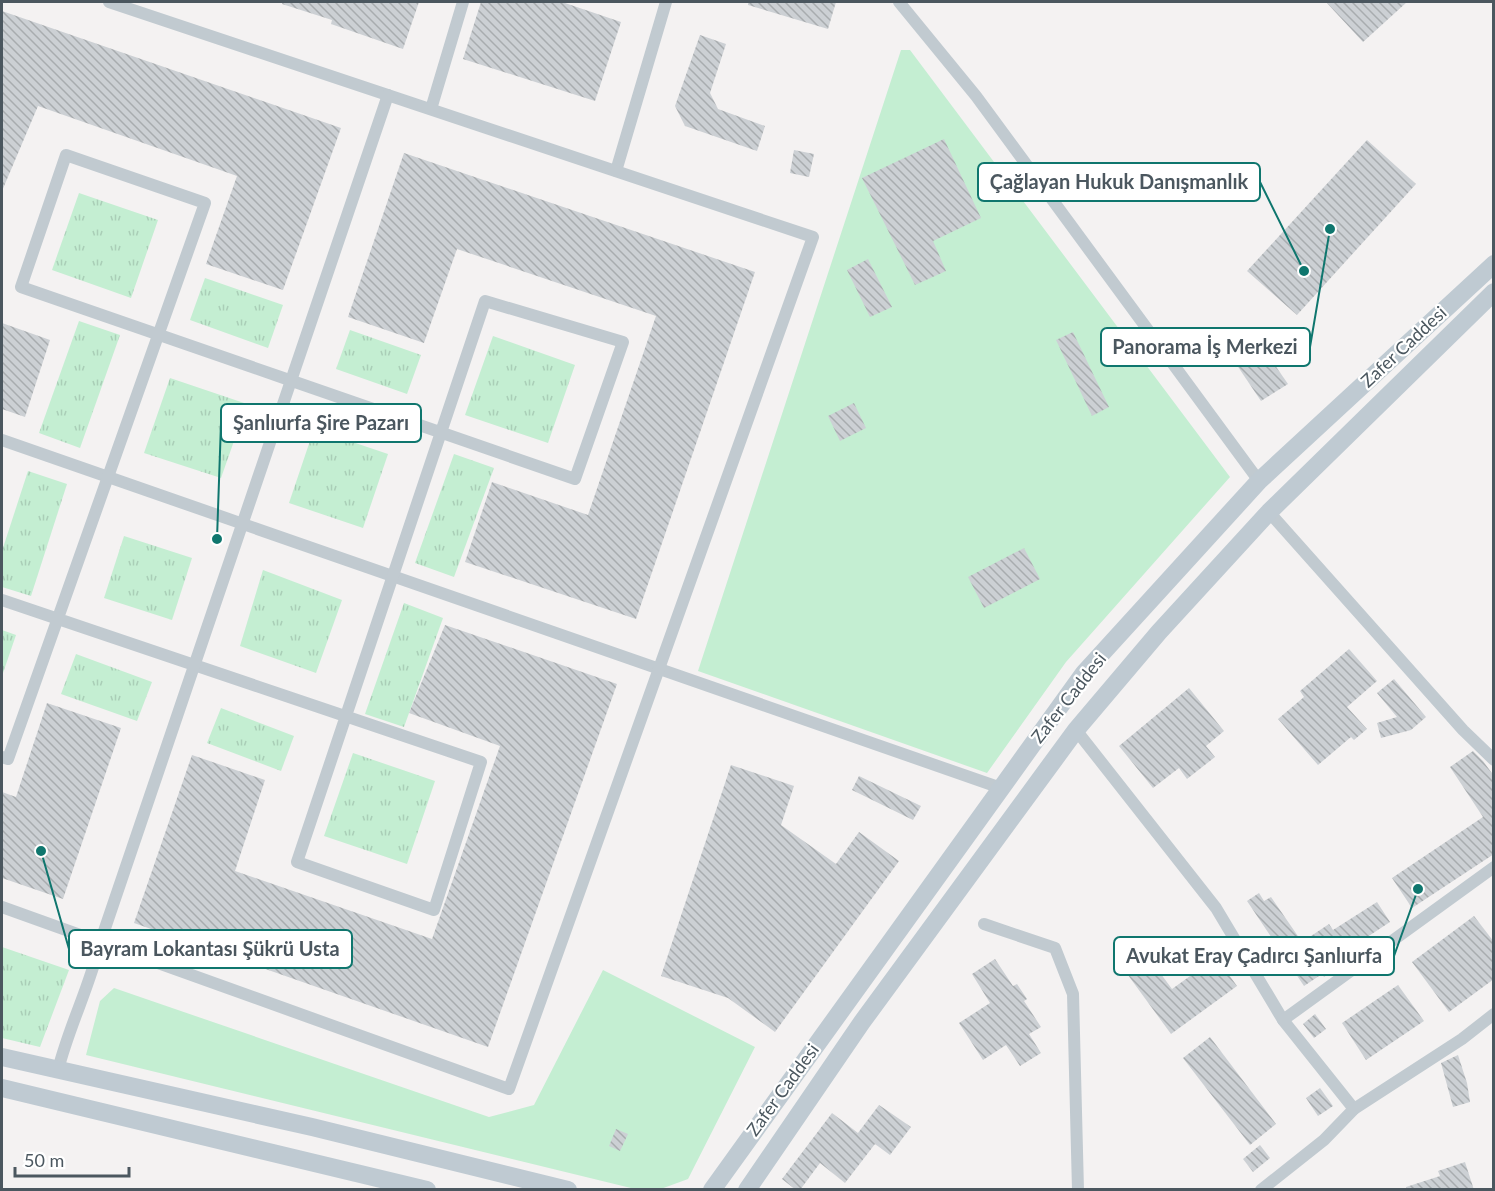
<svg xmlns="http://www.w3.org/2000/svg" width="1495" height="1191" font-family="Lato,sans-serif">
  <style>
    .grass { fill: url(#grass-tufts) }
    .green { fill: #c4eed2 }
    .building { fill: url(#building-back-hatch) }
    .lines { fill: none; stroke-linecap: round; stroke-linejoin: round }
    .street { stroke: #c1cad0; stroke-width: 12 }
    .secondary { stroke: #bfcad2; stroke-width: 18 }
    .labels { text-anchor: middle; stroke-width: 4.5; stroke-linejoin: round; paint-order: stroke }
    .street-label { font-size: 18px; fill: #4b575f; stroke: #fff }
    .leader { fill: none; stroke: #0f766e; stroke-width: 2 }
    .callout-dot { fill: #0f766e; stroke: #fff; stroke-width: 2 }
    .callout { fill: #fff; stroke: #0f766e; stroke-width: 2 }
    .callout-label { font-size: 20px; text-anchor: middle; font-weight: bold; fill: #4b575f }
  </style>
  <defs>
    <pattern id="grass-tufts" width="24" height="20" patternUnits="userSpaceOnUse" patternTransform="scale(1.5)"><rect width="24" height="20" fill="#c4eed2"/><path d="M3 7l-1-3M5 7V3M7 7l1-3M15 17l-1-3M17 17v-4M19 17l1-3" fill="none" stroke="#aaceb7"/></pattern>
    <pattern id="building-back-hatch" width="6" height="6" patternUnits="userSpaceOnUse" patternTransform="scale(1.5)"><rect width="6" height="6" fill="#ccd0d4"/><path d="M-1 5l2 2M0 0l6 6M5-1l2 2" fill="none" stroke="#a8acaf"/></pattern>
  </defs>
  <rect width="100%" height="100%" fill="#f4f2f2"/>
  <g class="grass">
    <path d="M79,193L158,220L131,298L52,270Z"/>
    <path d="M205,278L283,305L268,348L190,320Z"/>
    <path d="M79,321L120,335L80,448L39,433Z"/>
    <path d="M350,330L421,355L407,394L336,369Z"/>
    <path d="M493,336L575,365L548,443L465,415Z"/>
    <path d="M170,378L247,404L221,478L144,453Z"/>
    <path d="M314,429L388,454L363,528L289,503Z"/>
    <path d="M454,454L494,468L454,577L415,563Z"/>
    <path d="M28,471L67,484L31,596L2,587V551Z"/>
    <path d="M124,536L192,558L172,620L104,598Z"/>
    <path d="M263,570L342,600L316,673L240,646Z"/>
    <path d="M404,603L443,618L404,727L365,714Z"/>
    <path d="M2,630L16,635L2,676Z"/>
    <path d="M76,654L152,682L137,721L61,694Z"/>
    <path d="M221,708L294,736L281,771L207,743Z"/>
    <path d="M353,753L435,781L407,864L324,836Z"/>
    <path d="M2,947L69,970L40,1047L2,1038Z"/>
  </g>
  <g class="green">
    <path d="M901,50H910L1230,477L1066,662L987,773L698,671Z"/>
    <path d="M603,970L755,1047L688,1179L658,1190L635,1189L86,1055L100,1001L114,988L489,1117L534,1105Z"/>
  </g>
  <g class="building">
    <path d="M283,2H419L403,49L331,24L332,20L282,4Z"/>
    <path d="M481,2H562L621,22L595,101L463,59Z"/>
    <path d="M748,2H836L828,29L748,5Z"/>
    <path d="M1326,2H1407L1363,42Z"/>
    <path d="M2,11L341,128L283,290L206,264L237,176L38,106L2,191Z"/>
    <path d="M700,35L726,44L710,93L718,109L765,126L757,151L685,126L675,106Z"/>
    <path d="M944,139L981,218L933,241L946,271L915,285L862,178Z"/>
    <path d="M1367,140L1416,184L1297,315L1247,271Z"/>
    <path d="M794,150L814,154L809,177L790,173Z"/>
    <path d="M404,153L755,272L636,619L465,562L492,482L588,515L656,316L457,249L424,343L348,317Z"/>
    <path d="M868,259L892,307L870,317L847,270Z"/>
    <path d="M2,323L50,340L25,417L2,409Z"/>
    <path d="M1250,329L1288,384L1261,401L1224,346Z"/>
    <path d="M1073,332L1109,407L1092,416L1056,340Z"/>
    <path d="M854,403L866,428L840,441L828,416Z"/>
    <path d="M1024,548L1040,579L984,608L968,577Z"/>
    <path d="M445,625L617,684L488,1047L134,923L192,755L265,780L235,871L432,939L500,746L409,713Z"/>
    <path d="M1349,649L1377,681L1347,707L1367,729L1354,740L1351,737L1318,765L1278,719L1304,697L1300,691Z"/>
    <path d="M1394,679L1426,717L1411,730L1381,738L1377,723L1397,717L1377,693Z"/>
    <path d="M1189,688L1224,731L1206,746L1215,757L1187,779L1179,768L1153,788L1119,746Z"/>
    <path d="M47,703L121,728L63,899L2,878V792L16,797Z"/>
    <path d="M1473,751L1483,761L1494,776V854L1412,908L1392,878L1483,817L1450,767Z"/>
    <path d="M731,765L794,786L781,825L836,864L859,832L899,861L775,1032L728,998L661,976Z"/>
    <path d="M859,776L921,806L913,820L852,790Z"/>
    <path d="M1259,893L1264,901L1271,897L1302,942L1329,924L1333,930L1377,902L1390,922L1337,957L1342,965L1324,977L1322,974L1304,986L1247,901Z"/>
    <path d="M1474,916L1494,942V979L1449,1012L1412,962Z"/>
    <path d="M1147,955L1172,989L1211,961L1219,972L1224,968L1237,986L1171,1034L1125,971Z"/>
    <path d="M995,959L1013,986L1017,984L1027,999L1024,1001L1041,1027L1029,1034L1041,1053L1020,1066L1006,1045L983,1060L959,1023L990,1003L972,974Z"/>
    <path d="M1398,985L1424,1021L1366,1060L1342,1023Z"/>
    <path d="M1315,1014L1326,1029L1314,1038L1303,1024Z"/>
    <path d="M1210,1037L1276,1124L1250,1145L1183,1058Z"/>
    <path d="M1458,1055L1467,1083L1470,1102L1453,1107L1441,1063Z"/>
    <path d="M1320,1088L1333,1106L1318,1116L1306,1098Z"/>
    <path d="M879,1105L911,1127L890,1155L875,1144L845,1183L820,1163L800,1190H796L782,1179L832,1113L858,1133Z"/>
    <path d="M616,1129L628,1134L620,1151L609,1146Z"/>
    <path d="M1260,1145L1270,1158L1253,1172L1243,1159Z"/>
    <path d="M1465,1162L1474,1190H1406V1187L1440,1176L1438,1171Z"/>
  </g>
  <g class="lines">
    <g class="street">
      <path d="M899,2L976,96L1259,481"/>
      <path d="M431,109L463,2"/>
      <path d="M616,171L666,2"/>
      <path d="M2,440L1001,788"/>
      <path d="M1269,512L1463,730L1494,760"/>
      <path d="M2,600C161,654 321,708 481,762L434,910L297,862C359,675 422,488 485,301L623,342L575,479C390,415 206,351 21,287L66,155L205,203C139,388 74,574 8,759L2,757"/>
      <path d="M1076,730L1216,908L1283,1020L1354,1109"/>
      <path d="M2,907L509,1089L813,237L109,2"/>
      <path d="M984,924L1055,948L1073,994L1078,1190"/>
      <path d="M1283,1020L1494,867"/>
      <path d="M58,1070C69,1026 90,986 100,943L388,95"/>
      <path d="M1261,1190L1324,1140L1354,1109L1462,1039L1494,1014"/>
    </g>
    <g class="secondary">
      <path d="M2,1057L312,1127L568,1190"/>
      <path d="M2,1088L427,1190"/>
      <path d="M712,1190L1084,673L1259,481L1494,264"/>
      <path d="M747,1190L862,1022L1076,730L1159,632L1269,512L1494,292"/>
    </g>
  </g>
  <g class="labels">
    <g class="street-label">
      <text transform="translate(1404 347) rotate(-43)" y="6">Zafer Caddesi</text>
      <text transform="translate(1069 698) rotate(-52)" y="6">Zafer Caddesi</text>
      <text transform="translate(783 1090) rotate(-54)" y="6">Zafer Caddesi</text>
    </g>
  </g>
  <path class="leader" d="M1304 271L1260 182M1330 229L1310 347M217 539L221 423M41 851L69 949M1418 889L1394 956"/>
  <g class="callout-dot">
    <circle cx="1304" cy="271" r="6"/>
    <circle cx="1330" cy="229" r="6"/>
    <circle cx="217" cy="539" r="6"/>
    <circle cx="41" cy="851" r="6"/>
    <circle cx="1418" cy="889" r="6"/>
  </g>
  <g class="callout">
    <rect x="978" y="163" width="282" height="38" rx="6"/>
    <rect x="1101" y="328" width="209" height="38" rx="6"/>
    <rect x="221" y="404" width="200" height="38" rx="6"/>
    <rect x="69" y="930" width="283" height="38" rx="6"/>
    <rect x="1114" y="937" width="280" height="38" rx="6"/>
  </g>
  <g class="callout-label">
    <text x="1119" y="189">Çağlayan Hukuk Danışmanlık</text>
    <text x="1205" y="354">Panorama İş Merkezi</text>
    <text x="321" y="430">Şanlıurfa Şire Pazarı</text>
    <text x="210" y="956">Bayram Lokantası Şükrü Usta</text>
    <text x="1254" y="963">Avukat Eray Çadırcı Şanlıurfa</text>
  </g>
  <rect width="1495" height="1191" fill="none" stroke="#4b575f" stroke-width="6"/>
  <path d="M15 1167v9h114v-9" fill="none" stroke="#4b575f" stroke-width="3"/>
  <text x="24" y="1167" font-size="18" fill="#4b575f" stroke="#ffffff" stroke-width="4.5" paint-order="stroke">50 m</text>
</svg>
